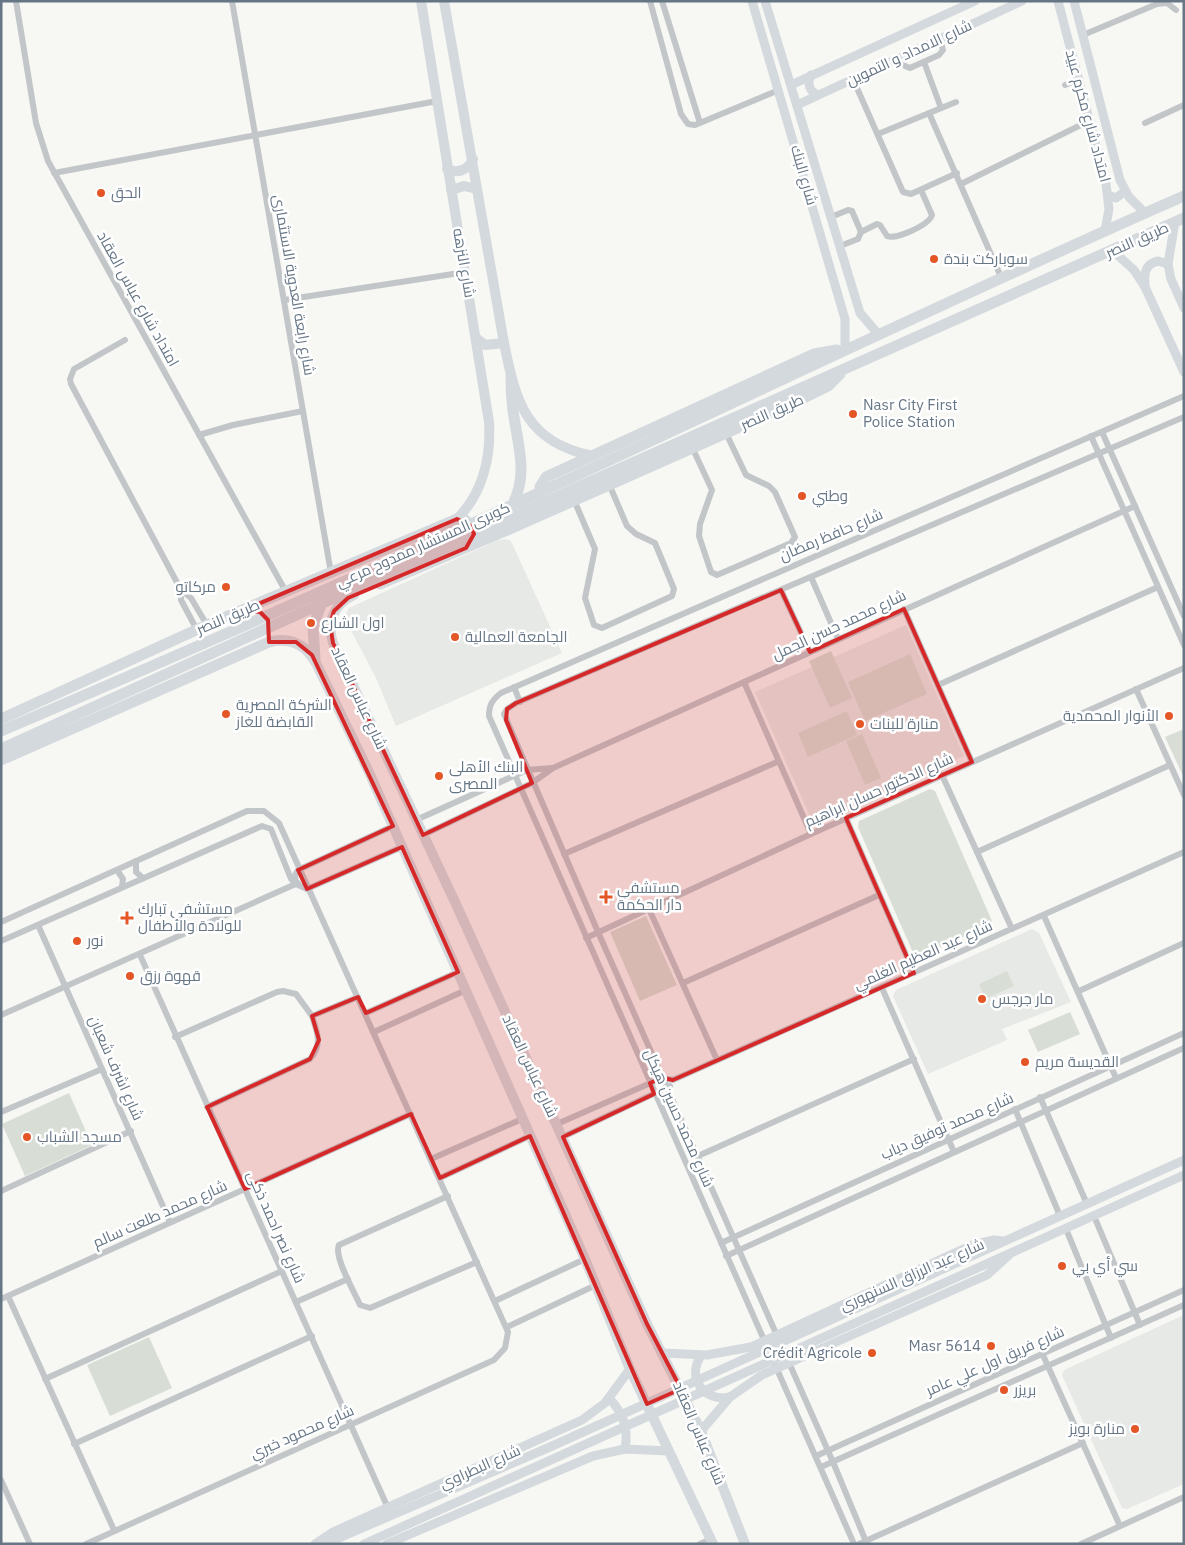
<svg xmlns="http://www.w3.org/2000/svg" width="1185" height="1545" font-family="'IBM Plex Sans',Cairo,sans-serif">
  <style>
    .built { fill: #e7e9e7 }
    .green { fill: #d8ded5 }
    .lines { fill: none; stroke-linecap: round; stroke-linejoin: round }
    .street { stroke: #c2c6c9; stroke-width: 6 }
    .secondary { stroke: #d4d9dd; stroke-width: 9 }
    .primary { stroke: #d4d9dd; stroke-width: 10 }
    .highway { stroke: #d4d9dd; stroke-width: 11 }
    .marked { fill: #d62828; fill-opacity: 0.2; stroke: #d62828; stroke-width: 4; stroke-linejoin: round }
    .poi-dot { fill: #e55626; stroke: #fff; stroke-width: 2 }
    .labels { text-anchor: middle; stroke-width: 5; stroke-linejoin: round; paint-order: stroke }
    .street-label { font-size: 15px; fill: #667685; stroke: #fff }
    .poi-label { font-size: 15px; fill: #667685; stroke: #fff; text-anchor: start }
  </style>
  <rect width="100%" height="100%" fill="#f7f7f4"/>
  <g class="built">
    <path d="M506,539L511,541L562,653L396,726L376,678L346,621V614L349,608L498,540Z"/>
    <path d="M906,625L964,756L813,823L755,692Z"/>
    <path d="M1032,929L1039,933L1071,1002L1002,1029L1007,1040L928,1074L893,996L896,990Z"/>
    <path d="M1184,1315V1484L1127,1509L1122,1508L1062,1375L1064,1370Z"/>
  </g>
  <g class="green">
    <path d="M831,651L852,698L830,708L809,661Z"/>
    <path d="M910,654L927,694L865,721L848,682Z"/>
    <path d="M847,711L857,735L808,757L798,733Z"/>
    <path d="M1184,729V778L1165,737Z"/>
    <path d="M862,734L881,778L865,785L846,741Z"/>
    <path d="M930,789L935,791L992,921L990,925L921,956L914,955L858,827L859,821Z"/>
    <path d="M646,916L677,985L640,1001L610,932Z"/>
    <path d="M1007,971L1014,986L985,999L979,984Z"/>
    <path d="M1070,1012L1080,1034L1038,1052L1028,1030Z"/>
    <path d="M69,1093L92,1145L25,1176L2,1124Z"/>
    <path d="M149,1337L172,1388L110,1416L87,1365Z"/>
  </g>
  <g class="lines">
    <g class="street">
      <path d="M16,1L36,123L48,161L286,592"/>
      <path d="M232,1L331,573"/>
      <path d="M650,1L681,114L688,124L695,125L779,90"/>
      <path d="M662,1L700,123"/>
      <path d="M1083,35L1157,4L1167,3L1176,10"/>
      <path d="M900,58L905,66L910,68L939,55L943,50L940,39"/>
      <path d="M924,62L941,108"/>
      <path d="M853,79L903,192L911,194L957,173"/>
      <path d="M1065,85L1078,80"/>
      <path d="M929,113L1001,277"/>
      <path d="M1145,123L1184,105"/>
      <path d="M878,134L956,102"/>
      <path d="M54,173L437,101"/>
      <path d="M961,184L1089,121"/>
      <path d="M831,217L848,210L852,211L861,232L858,239L840,246"/>
      <path d="M861,232L877,224L880,225L887,236C896,240 929,225 932,215L921,190"/>
      <path d="M284,300L466,272"/>
      <path d="M125,340L74,369L70,379L71,384L181,590L191,598L207,625"/>
      <path d="M1102,432L1184,616"/>
      <path d="M199,435L233,425L303,411"/>
      <path d="M1091,436L1184,645"/>
      <path d="M692,447L712,490L700,524L699,536L711,572L717,575L791,543L795,537L775,492L769,486L746,475L726,433"/>
      <path d="M574,500L595,549L585,598L594,625L602,628L672,596L674,589L655,543L636,534L627,526L609,484"/>
      <path d="M811,577L838,639"/>
      <path d="M181,590V600L197,630"/>
      <path d="M781,590L810,652"/>
      <path d="M904,609L972,762"/>
      <path d="M744,682L811,834"/>
      <path d="M938,685L1158,587"/>
      <path d="M514,687L520,702"/>
      <path d="M1136,689L1184,795"/>
      <path d="M942,775L1012,929"/>
      <path d="M846,818L914,973"/>
      <path d="M416,820L527,770L552,768"/>
      <path d="M423,835L532,783L553,768L1135,506"/>
      <path d="M977,852L1170,765"/>
      <path d="M564,854L777,762"/>
      <path d="M136,861V872L143,878"/>
      <path d="M117,870L123,879L122,887"/>
      <path d="M296,883L295,875L298,870L393,826"/>
      <path d="M307,889L402,847"/>
      <path d="M649,909L717,1060"/>
      <path d="M1044,916L1116,1078"/>
      <path d="M1,922L247,811H264L279,823L508,1332L505,1348L494,1360L86,1544"/>
      <path d="M38,925L170,1222"/>
      <path d="M586,938L811,834L1184,668"/>
      <path d="M1,941L262,826L271,829L291,879L296,884L307,889"/>
      <path d="M140,955L388,1508"/>
      <path d="M683,983L879,895"/>
      <path d="M882,988L954,1152"/>
      <path d="M1079,991L1184,943"/>
      <path d="M366,1013L458,972"/>
      <path d="M1,1015L298,883"/>
      <path d="M374,1032L466,990"/>
      <path d="M175,1037L277,992L283,991L296,994L312,1016L358,997"/>
      <path d="M1040,1097L1087,1204"/>
      <path d="M207,1107L310,1059C323,1045 317,1031 312,1016"/>
      <path d="M1015,1109L1060,1216"/>
      <path d="M1,1112L102,1069"/>
      <path d="M557,1124L662,1078L673,1080L1184,852"/>
      <path d="M563,1137L670,1086"/>
      <path d="M698,1156L914,1059"/>
      <path d="M431,1159L522,1119"/>
      <path d="M440,1178L530,1136"/>
      <path d="M1,1191L131,1131"/>
      <path d="M448,1196L339,1245C333,1256 355,1293 360,1305L370,1308L477,1262"/>
      <path d="M1094,1216L1140,1325"/>
      <path d="M1066,1229L1111,1338"/>
      <path d="M721,1243L1184,1033"/>
      <path d="M726,1256L1184,1048"/>
      <path d="M8,1296L114,1530"/>
      <path d="M1,1299L411,1114"/>
      <path d="M495,1301L585,1259"/>
      <path d="M296,1302L348,1279"/>
      <path d="M507,1327L596,1285"/>
      <path d="M1042,1353L1120,1526"/>
      <path d="M45,1379L282,1271"/>
      <path d="M74,1444L312,1336"/>
      <path d="M816,1456L1184,1290"/>
      <path d="M821,1467L1184,1305"/>
      <path d="M1,1480L30,1544"/>
      <path d="M700,1544L711,1539"/>
      <path d="M854,1544L489,716C489,705 492,700 501,693L1184,396"/>
      <path d="M859,1544L1083,1443"/>
      <path d="M867,1544L833,1462L598,932L504,714L507,709L516,703L1184,417"/>
      <path d="M1081,1544L1184,1497"/>
    </g>
    <g class="secondary">
      <path d="M752,1L845,319V350"/>
      <path d="M765,1L860,313L879,335"/>
      <path d="M1058,1L1106,184L1109,209L1105,231"/>
      <path d="M1074,1L1120,180L1129,197L1145,213"/>
      <path d="M811,75C807,84 809,91 818,95"/>
      <path d="M791,85L975,1"/>
      <path d="M797,105L1022,1"/>
      <path d="M1108,195L1116,198L1125,191"/>
      <path d="M1175,222L1168,264L1171,279L1184,308"/>
      <path d="M1113,251L1134,270L1145,287L1184,372"/>
      <path d="M1145,285C1144,273 1145,264 1158,261L1168,264"/>
      <path d="M662,1353L707,1355L751,1347L972,1245L994,1240L1003,1241"/>
      <path d="M701,1356C686,1377 704,1403 730,1397"/>
      <path d="M609,1398C623,1413 629,1428 625,1449"/>
      <path d="M701,1431L730,1397L762,1375L987,1275L1009,1255"/>
      <path d="M315,1544L333,1532L582,1420L605,1403L630,1369"/>
      <path d="M325,1544L550,1447L1184,1160"/>
      <path d="M364,1544L1184,1175"/>
      <path d="M387,1544L593,1456L625,1449L669,1451"/>
    </g>
    <g class="primary">
      <path d="M421,1L489,422C491,457 483,493 457,519"/>
      <path d="M444,1L504,343C516,403 526,442 593,456"/>
      <path d="M447,169C458,174 468,170 473,159"/>
      <path d="M451,190L464,186L477,189"/>
      <path d="M476,338L485,345L504,343"/>
      <path d="M354,595C334,604 326,622 333,643L455,902L647,1324L701,1431L745,1544"/>
      <path d="M315,661L368,770L483,1029L585,1259L630,1369L713,1544"/>
    </g>
    <g class="highway">
      <path d="M511,376C511,392 512,408 515,423C520,453 527,477 512,506"/>
      <path d="M540,496V487L546,477L814,354L837,350"/>
      <path d="M380,584L512,528L787,406L828,386L840,374"/>
      <path d="M315,658L313,627L323,599"/>
      <path d="M1,719L207,625L457,519L465,520L472,526"/>
      <path d="M1,731C193,649 384,565 573,477C777,383 978,286 1184,196"/>
      <path d="M1,749L576,488L1184,218"/>
      <path d="M1,760L269,642C289,637 305,644 315,661"/>
    </g>
  </g>
  <path class="marked" d="M457,519L471,526L474,534L466,548L348,598L334,611L330,624L333,643L423,835L532,783L506,720L507,709L516,703L781,590L810,652L904,609L972,762L846,818L914,973L673,1080L662,1078L650,1083L654,1094L563,1137L647,1324L681,1389L647,1404L530,1136L440,1178L411,1114L245,1189L207,1107L310,1059L319,1040L312,1016L358,997L366,1013L458,972L402,847L307,889L298,870L393,826L312,655L296,642H269L268,620L260,612L244,610Z"/>
  <g class="poi-dot">
    <circle cx="101" cy="193" r="5"/>
    <circle cx="934" cy="259" r="5"/>
    <circle cx="853" cy="414" r="5"/>
    <circle cx="802" cy="496" r="5"/>
    <circle cx="226" cy="587" r="5"/>
    <circle cx="311" cy="623" r="5"/>
    <circle cx="455" cy="637" r="5"/>
    <circle cx="226" cy="714" r="5"/>
    <circle cx="1169" cy="716" r="5"/>
    <circle cx="860" cy="724" r="5"/>
    <circle cx="439" cy="776" r="5"/>
    <path d="M603.5 889.5h5v5h5v5h-5v5h-5v-5h-5v-5h5z"/>
    <path d="M124.5 910.5h5v5h5v5h-5v5h-5v-5h-5v-5h5z"/>
    <circle cx="77" cy="941" r="5"/>
    <circle cx="130" cy="976" r="5"/>
    <circle cx="982" cy="999" r="5"/>
    <circle cx="1025" cy="1062" r="5"/>
    <circle cx="27" cy="1137" r="5"/>
    <circle cx="1062" cy="1266" r="5"/>
    <circle cx="991" cy="1346" r="5"/>
    <circle cx="872" cy="1353" r="5"/>
    <circle cx="1004" cy="1390" r="5"/>
    <circle cx="1135" cy="1429" r="5"/>
  </g>
  <g class="labels">
    <g class="street-label">
      <text transform="translate(909 53) rotate(-25)" y="5">شارع الامداد و التموين</text>
      <text transform="translate(1088 116) rotate(75)" y="5">امتداد شارع مكرم عبيد</text>
      <text transform="translate(804 175) rotate(74)" y="5">شارع البنك</text>
      <text transform="translate(1137 240) rotate(-24)" y="5">طريق النصر</text>
      <text transform="translate(464 263) rotate(80)" y="5">شارع النزهه</text>
      <text transform="translate(294 285) rotate(80)" y="5">شارع رابعة العدوية الاستثمارى</text>
      <text transform="translate(138 299) rotate(61)" y="5">امتداد شارع عباس العقاد</text>
      <text transform="translate(772 412) rotate(-24)" y="5">طريق النصر</text>
      <text transform="translate(831 535) rotate(-23)" y="5">شارع حافظ رمضان</text>
      <text transform="translate(423 545) rotate(-24)" y="5">كوبرى المستشار ممدوح مرعي</text>
      <text transform="translate(228 617) rotate(-23)" y="5">طريق النصر</text>
      <text transform="translate(839 625) rotate(-25)" y="5">شارع محمد حسن الجمل</text>
      <text transform="translate(359 698) rotate(65)" y="5">شارع عباس العقاد</text>
      <text transform="translate(879 790) rotate(-24)" y="5">شارع الدكتور حسان ابراهيم</text>
      <text transform="translate(923 955) rotate(-24)" y="5">شارع عبد العظيم الغلمي</text>
      <text transform="translate(530 1066) rotate(65)" y="5">شارع عباس العقاد</text>
      <text transform="translate(116 1068) rotate(66)" y="5">شارع اشرف شعبان</text>
      <text transform="translate(679 1118) rotate(66)" y="5">شارع محمد حسين هيكل</text>
      <text transform="translate(947 1126) rotate(-24)" y="5">شارع محمد توفيق دياب</text>
      <text transform="translate(160 1214) rotate(-24)" y="5">شارع محمد طلعت سالم</text>
      <text transform="translate(276 1227) rotate(66)" y="5">شارع نصر احمد ذكى</text>
      <text transform="translate(912 1275) rotate(-24)" y="5">شارع عبد الرزاق السنهوري</text>
      <text transform="translate(995 1361) rotate(-24)" y="5">شارع فريق اول علي عامر</text>
      <text transform="translate(302 1432) rotate(-24)" y="5">شارع محمود خيري</text>
      <text transform="translate(699 1433) rotate(67)" y="5">شارع عباس العقاد</text>
      <text transform="translate(480 1467) rotate(-24)" y="5">شارع البطراوي</text>
    </g>
    <g class="poi-label">
      <text x="111" y="198">الحق</text>
      <text x="944" y="264">سوباركت بندة</text>
      <text x="863" y="410">Nasr City First<tspan x="863" dy="17">Police Station</tspan></text>
      <text x="812" y="501">وطني</text>
      <text x="216" y="592" text-anchor="end">مركاتو</text>
      <text x="321" y="628">اول الشارع</text>
      <text x="465" y="642">الجامعة العمالية</text>
      <text x="236" y="710">الشركة المصرية<tspan x="236" dy="17">القابضة للغاز</tspan></text>
      <text x="1159" y="721" text-anchor="end">الأنوار المحمدية</text>
      <text x="870" y="729">منارة للبنات</text>
      <text x="449" y="772">البنك الأهلى<tspan x="449" dy="17">المصرى</tspan></text>
      <text x="617" y="893">مستشفي<tspan x="617" dy="17">دار الحكمة</tspan></text>
      <text x="138" y="914">مستشفى تبارك<tspan x="138" dy="17">للولادة والأطفال</tspan></text>
      <text x="87" y="946">نور</text>
      <text x="140" y="981">قهوة رزق</text>
      <text x="992" y="1004">مار جرجس</text>
      <text x="1035" y="1067">القديسة مريم</text>
      <text x="37" y="1142">مسجد الشباب</text>
      <text x="1072" y="1271">سي أي بي</text>
      <text x="981" y="1351" text-anchor="end">Masr 5614</text>
      <text x="862" y="1358" text-anchor="end">Crédit Agricole</text>
      <text x="1014" y="1395">بريزر</text>
      <text x="1125" y="1434" text-anchor="end">منارة بويز</text>
    </g>
  </g>
  <rect width="1185" height="1545" fill="none" stroke="#667685" stroke-width="5"/>
</svg>
